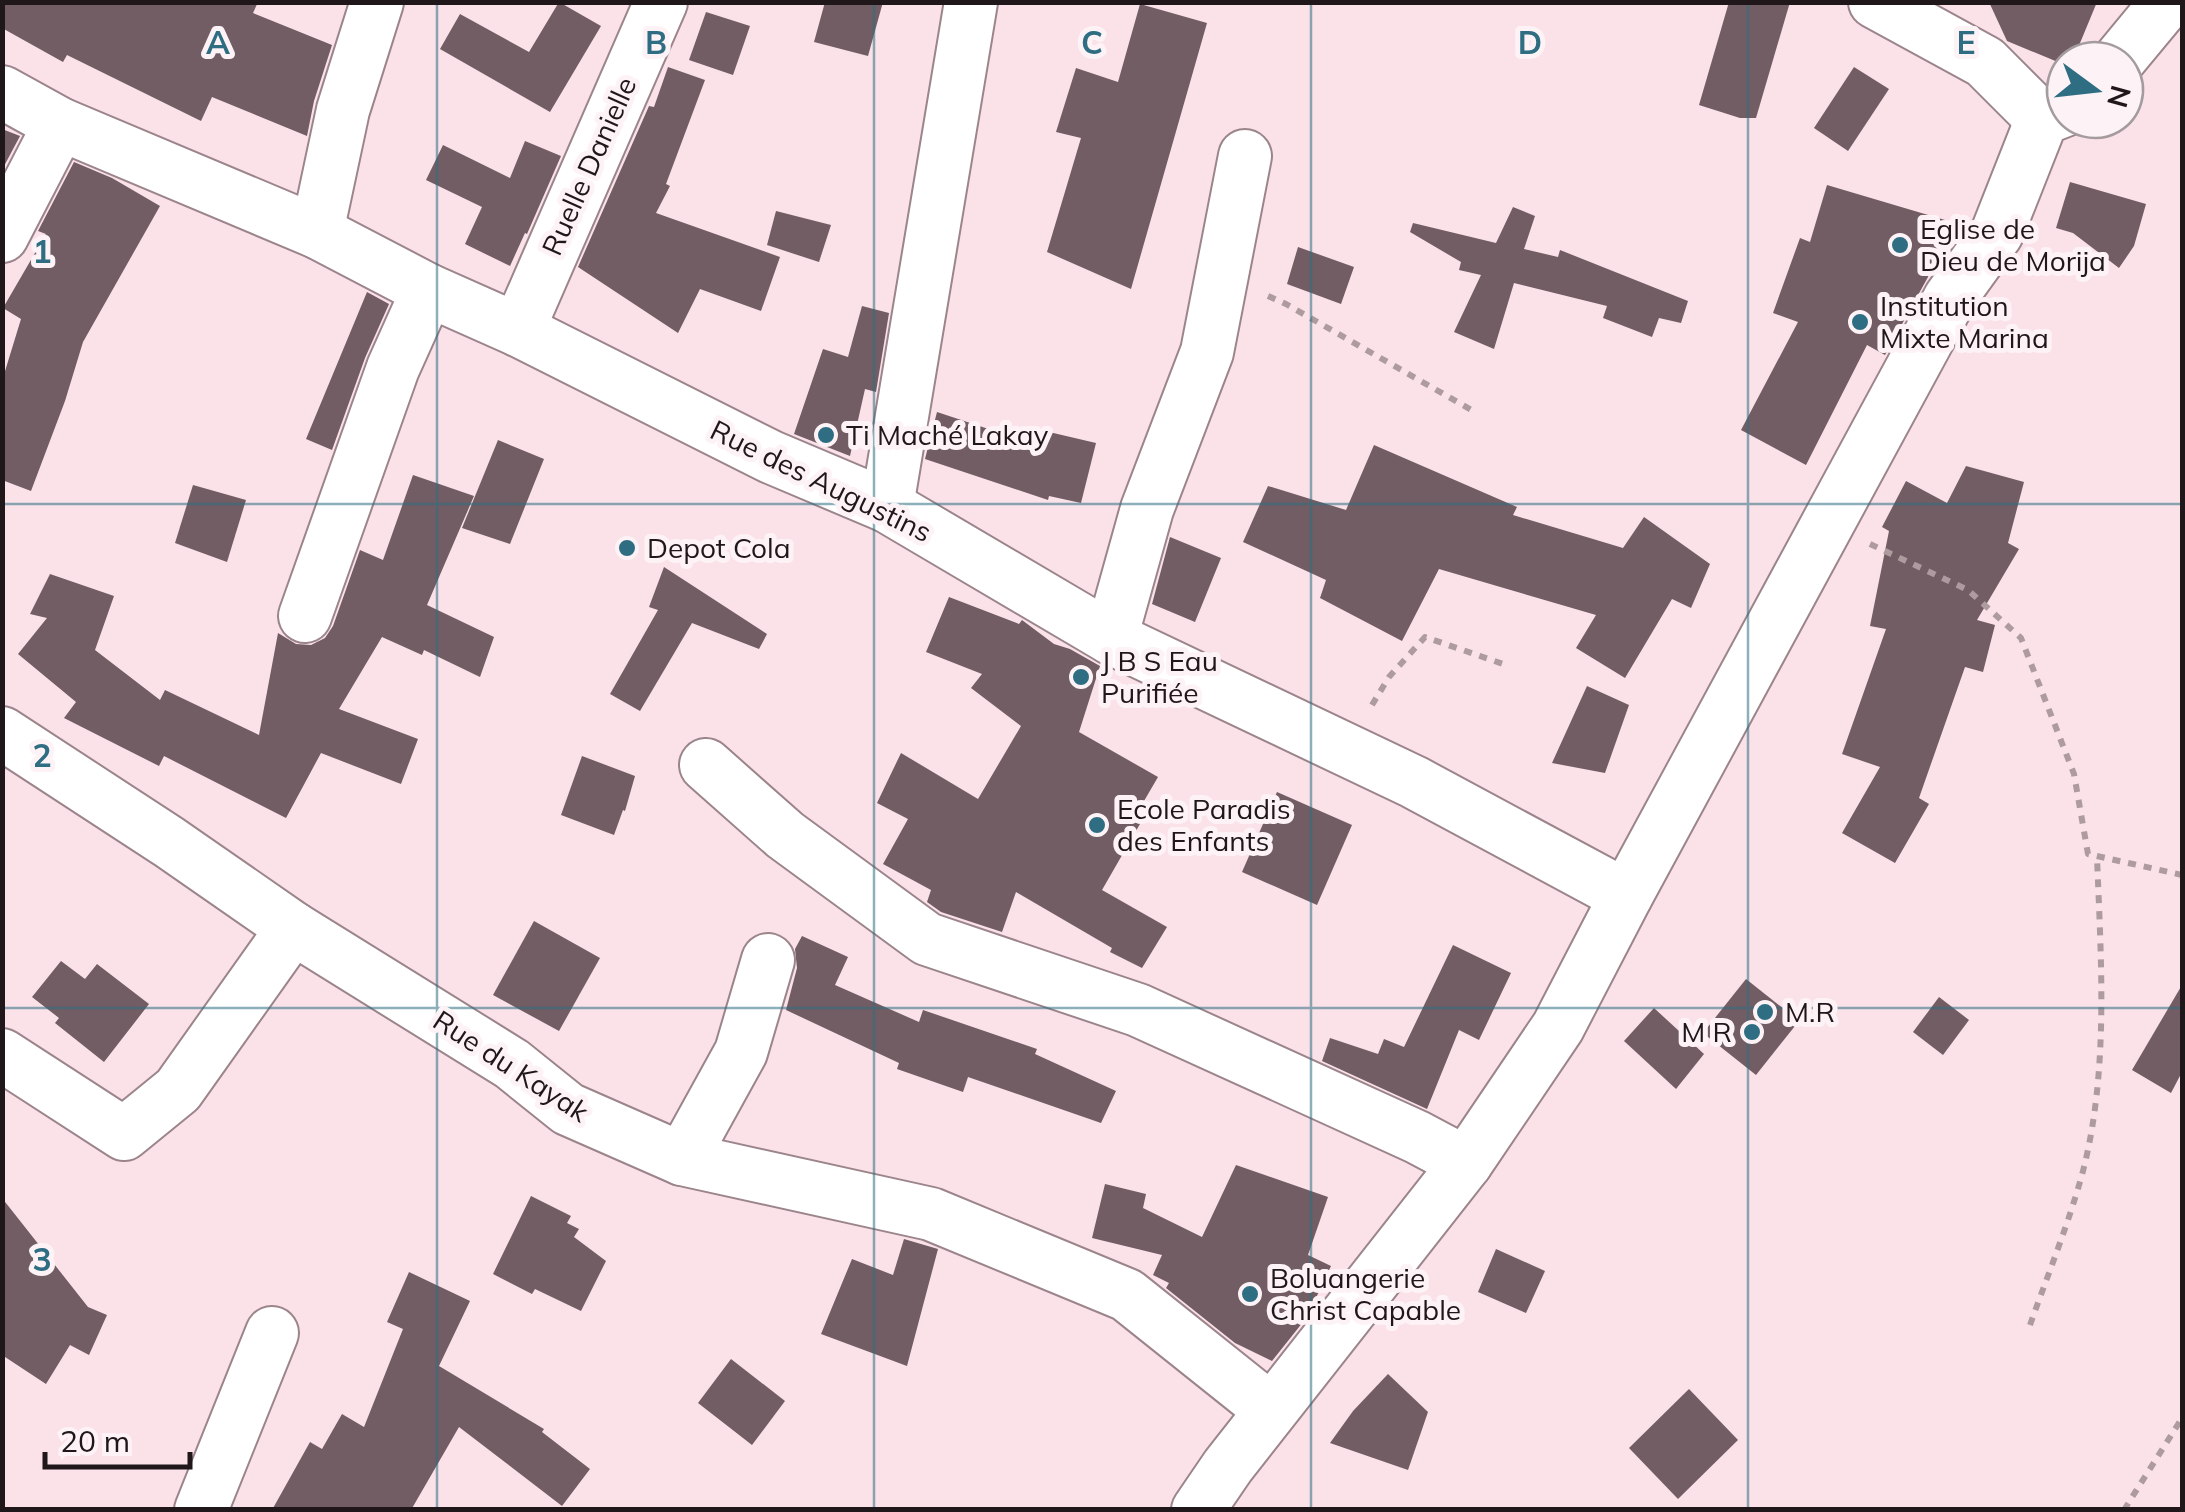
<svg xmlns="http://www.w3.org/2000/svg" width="2185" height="1512" font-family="Mulish,sans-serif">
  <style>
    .building { fill: #715d63 }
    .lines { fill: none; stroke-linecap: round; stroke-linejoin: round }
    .minor-casing { stroke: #9b858b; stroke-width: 56 }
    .path { stroke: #ad9b9f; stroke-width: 6; stroke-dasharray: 8 8; stroke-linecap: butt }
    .minor { stroke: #fff; stroke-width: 52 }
    .grid { fill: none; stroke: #2e6d82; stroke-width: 2.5; stroke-opacity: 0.55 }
    .poi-dot { fill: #2e6d82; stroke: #fdf3f6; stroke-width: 4 }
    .labels { text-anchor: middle; stroke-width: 10; stroke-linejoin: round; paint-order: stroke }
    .street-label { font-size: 28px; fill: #1f1719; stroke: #fdf3f6 }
    .poi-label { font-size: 28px; fill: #1f1719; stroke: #fdf3f6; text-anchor: start }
    .grid-label { font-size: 32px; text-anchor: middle; font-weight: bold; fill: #2e6d82; stroke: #fdf3f6; stroke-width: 10; stroke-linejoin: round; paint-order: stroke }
  </style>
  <rect width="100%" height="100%" fill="#fae2e8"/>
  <g class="building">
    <path d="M2,2H258L253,13L332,45L314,101L307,136L212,97L201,121L67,55L63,62L2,28Z"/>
    <path d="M559,2L601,26L550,112L440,49L460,14L529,52Z"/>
    <path d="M825,2H883L868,56L814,42Z"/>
    <path d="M1729,2H1790L1756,118H1740L1699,105Z"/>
    <path d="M1989,2H2097L2073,60H2065V65L2007,41Z"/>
    <path d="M1140,4L1207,23L1131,289L1047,252L1081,138L1056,132L1076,68L1118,82Z"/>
    <path d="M706,12L750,26L733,75L689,60Z"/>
    <path d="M668,67L705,80L666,184L670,186L656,213L780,257L761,311L700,289L678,333L578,267L649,106L654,107Z"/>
    <path d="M1854,67L1889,89L1848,151L1814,128Z"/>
    <path d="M2,129L20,136L2,170Z"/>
    <path d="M525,141L561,156L527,234L525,233L510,266L465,244L482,207L426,180L443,145L510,178Z"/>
    <path d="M74,162L112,178L160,206L83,342L65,401L31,491L2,480V381L21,319L3,308L46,234L38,231Z"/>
    <path d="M2070,182L2146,204L2134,246L2119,268L2073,233L2056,228Z"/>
    <path d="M1827,185L1945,220L1928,277L1885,355L1867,345L1806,465L1741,430L1798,322L1773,313L1800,238L1810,242Z"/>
    <path d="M1513,207L1535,216L1524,249L1558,257L1560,250L1688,301L1681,323L1659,318L1652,337L1603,318L1607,306L1514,283L1494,349L1454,332L1481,275L1459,270L1461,262L1410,232L1413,223L1496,243Z"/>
    <path d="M776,211L831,225L819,262L767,245Z"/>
    <path d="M1298,247L1354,267L1341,304L1287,284Z"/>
    <path d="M367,292L389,304L365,358L332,450L306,439Z"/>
    <path d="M862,306L889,313L876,392L865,389L850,456L794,434L823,349L848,357Z"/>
    <path d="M937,412L1028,442L1032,428L1096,443L1081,503L1049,496L1048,500L925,459Z"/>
    <path d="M498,440L544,459L510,544L462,528Z"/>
    <path d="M1374,445L1517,507L1513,515L1623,548L1644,517L1710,564L1691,608L1672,599L1625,678L1576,648L1596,615L1439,569L1402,641L1320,598L1326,580L1243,542L1268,486L1346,510Z"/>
    <path d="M1966,466L2024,482L2008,543L2019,549L1977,620L1995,625L1983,672L1965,667L1919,798L1929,804L1895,863L1842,833L1880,767L1842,754L1886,629L1870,626L1889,531L1882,527L1906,481L1947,503Z"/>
    <path d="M413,475L474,496L427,605L494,637L480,677L424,650L422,655L382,637L339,709L418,739L401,784L321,753L286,818L164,756L159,766L64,718L76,702L18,654L47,618L30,614L50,574L114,596L95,650L160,700L165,690L259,735L278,633L296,644L311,645L325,638L333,626L360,550L383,560Z"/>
    <path d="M193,485L246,500L227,562L175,543Z"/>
    <path d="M1170,537L1221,558L1195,622L1152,604Z"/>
    <path d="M664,567L767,634L759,649L692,623L640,711L610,694L658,610L649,607Z"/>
    <path d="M949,597L1019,624L1022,620L1054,644L1070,649L1100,666L1079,732L1158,777L1137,813L1144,817L1102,890L1167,927L1142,968L1110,952L1112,948L1016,892L1002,932L941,912L927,902L931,890L883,864L908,819L877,803L901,753L978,799L1021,726L971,688L982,674L926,652Z"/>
    <path d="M1587,686L1629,705L1605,773L1552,763Z"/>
    <path d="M582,756L635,776L625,811L623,810L614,835L561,815Z"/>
    <path d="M1277,792L1352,825L1317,905L1242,872Z"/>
    <path d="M534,921L600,958L559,1031L493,995Z"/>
    <path d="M802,936L848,957L835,985L919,1022L923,1010L1037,1049L1035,1054L1116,1091L1101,1123L968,1077L963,1092L897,1069L899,1063L786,1010L797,968L795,949Z"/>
    <path d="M1453,945L1511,973L1479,1040L1459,1030L1427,1109L1322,1061L1330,1038L1378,1054L1384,1039L1404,1047Z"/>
    <path d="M61,961L85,979L97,964L149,1004L104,1062L55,1023L59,1018L32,997Z"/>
    <path d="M1746,979L1799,1021L1756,1075L1703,1033Z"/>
    <path d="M2182,985V1072L2171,1093L2132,1070Z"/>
    <path d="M1939,997L1969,1020L1943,1055L1913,1032Z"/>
    <path d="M1654,1008L1704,1054L1676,1089L1624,1041Z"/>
    <path d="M1236,1165L1328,1197L1308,1255L1331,1266L1307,1317L1272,1361L1235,1343L1166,1288L1169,1283L1153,1275L1162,1255L1092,1238L1105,1184L1146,1194L1143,1208L1202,1237Z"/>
    <path d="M531,1196L571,1216L567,1223L579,1229L574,1237L606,1261L581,1311L535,1289L532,1294L493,1274Z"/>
    <path d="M2,1198L88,1307L107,1315L89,1355L70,1345L46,1384L2,1355Z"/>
    <path d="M904,1239L938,1249L907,1366L821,1334L852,1259L893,1275Z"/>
    <path d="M1496,1249L1545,1271L1526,1313L1478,1292Z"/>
    <path d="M409,1272L470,1301L439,1366L544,1429L542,1432L590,1469L562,1506L459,1427L411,1510H272L310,1442L322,1449L342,1414L364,1427L403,1329L387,1322Z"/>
    <path d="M731,1359L785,1401L752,1445L698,1403Z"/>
    <path d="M1388,1374L1428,1412L1408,1470L1330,1443L1353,1411Z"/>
    <path d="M1689,1389L1738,1440L1678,1499L1629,1448Z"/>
  </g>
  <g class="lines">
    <defs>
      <g id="minor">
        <path d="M1875,2L1985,62L2042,119"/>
        <path d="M2119,60L2167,2"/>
        <path d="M2,92L60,124L317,232L428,290L518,330L771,457L887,506L1111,638L1414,782L1626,896"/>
        <path d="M317,232L343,110L377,2"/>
        <path d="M2,236L60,124"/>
        <path d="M518,330L661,2"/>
        <path d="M887,506L971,2"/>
        <path d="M305,616L393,368L428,290"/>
        <path d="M1111,638L1147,509L1207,352L1245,156"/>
        <path d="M2,733L169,842L293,928L512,1064L568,1109L682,1159L931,1214L1127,1295L1271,1410"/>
        <path d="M706,765L785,835L927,939L1138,1010L1417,1137L1466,1163"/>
        <path d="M2,1055L124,1134L178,1090L293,928"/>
        <path d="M682,1159L741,1052L768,960"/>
        <path d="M201,1510L272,1333"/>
        <path d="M1198,1510L1228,1466L1466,1163L1558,1027L1626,896L1950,298L1997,233L2042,119L2065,110"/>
      </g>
    </defs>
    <use href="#minor" class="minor-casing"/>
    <g class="path">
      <path d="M1268,296L1286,304L1475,412"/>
      <path d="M1870,544L1968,590L2021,638L2074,774L2088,854L2182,875"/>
      <path d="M1372,705L1389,677L1425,637L1509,666"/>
      <path d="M2030,1325C2048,1274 2069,1223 2083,1171C2109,1070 2101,961 2097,857"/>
      <path d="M2124,1510L2182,1418"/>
    </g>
    <use href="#minor" class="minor"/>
  </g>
  <path class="grid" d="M437,2V1510M874,2V1510M1311,2V1510M1748,2V1510M2,504H2182M2,1008H2182"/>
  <g class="poi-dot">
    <circle cx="1900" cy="245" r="10"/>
    <circle cx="1860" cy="322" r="10"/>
    <circle cx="826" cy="435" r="10"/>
    <circle cx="627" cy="548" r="10"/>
    <circle cx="1081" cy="677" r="10"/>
    <circle cx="1097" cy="825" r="10"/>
    <circle cx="1765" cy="1012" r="10"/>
    <circle cx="1752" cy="1032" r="10"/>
    <circle cx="1250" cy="1294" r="10"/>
  </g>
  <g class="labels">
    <g class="street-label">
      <text transform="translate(589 166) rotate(-66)" y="10">Ruelle Danielle</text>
      <text transform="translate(821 481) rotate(26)" y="10">Rue des Augustins</text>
      <text transform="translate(511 1066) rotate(33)" y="10">Rue du Kayak</text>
    </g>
    <g class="poi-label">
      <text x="1920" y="239">Eglise de<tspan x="1920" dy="32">Dieu de Morija</tspan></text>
      <text x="1880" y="316">Institution<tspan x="1880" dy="32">Mixte Marina</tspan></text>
      <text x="846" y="445">Ti Maché Lakay</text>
      <text x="647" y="558">Depot Cola</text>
      <text x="1101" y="671">J B S Eau<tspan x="1101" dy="32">Purifiée</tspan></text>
      <text x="1117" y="819">Ecole Paradis<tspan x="1117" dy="32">des Enfants</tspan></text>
      <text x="1785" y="1022">M.R</text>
      <text x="1732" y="1042" text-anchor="end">M R</text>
      <text x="1270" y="1288">Boluangerie<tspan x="1270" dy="32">Christ Capable</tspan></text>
    </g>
  </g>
  <g class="grid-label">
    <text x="218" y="54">A</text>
    <text x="656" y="54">B</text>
    <text x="1092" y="54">C</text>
    <text x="1530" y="54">D</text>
    <text x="1966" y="54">E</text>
    <text x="42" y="263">1</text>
    <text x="42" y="767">2</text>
    <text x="42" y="1271">3</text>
  </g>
  <rect width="2185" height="1512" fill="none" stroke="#1f1719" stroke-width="10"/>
  <g transform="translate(2095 90) rotate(105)"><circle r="48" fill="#fdf3f6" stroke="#a49b9e" stroke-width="2.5"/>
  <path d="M0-8L18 38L0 25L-18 38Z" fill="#2e6d82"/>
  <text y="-15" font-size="28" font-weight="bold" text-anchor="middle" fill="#1f1719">N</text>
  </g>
  <path d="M45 1452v15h145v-15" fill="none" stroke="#1f1719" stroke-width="5"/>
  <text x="60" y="1452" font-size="30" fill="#1f1719" stroke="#fdf3f6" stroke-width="8" paint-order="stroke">20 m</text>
</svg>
